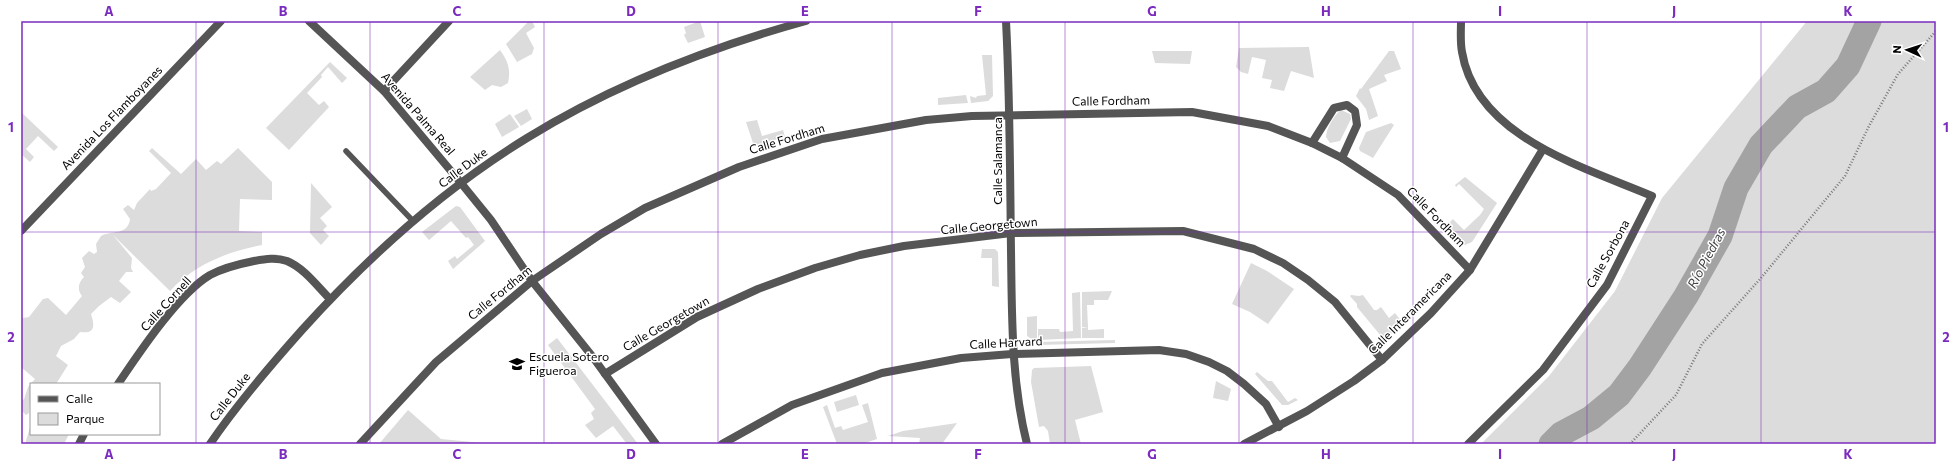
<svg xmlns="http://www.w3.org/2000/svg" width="1957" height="465" font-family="Commissioner,sans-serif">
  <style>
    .green { fill: #dcdcdc }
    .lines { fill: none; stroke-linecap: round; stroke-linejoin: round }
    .river { stroke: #a3a3a3; stroke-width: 25 }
    .path { stroke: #777; stroke-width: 2.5; stroke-dasharray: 1 2; stroke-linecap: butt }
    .lane { stroke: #555; stroke-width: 5.5 }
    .street { stroke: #555; stroke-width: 8 }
    .grid { fill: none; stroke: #7b2cbf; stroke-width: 1; stroke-opacity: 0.55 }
    .labels { text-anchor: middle; stroke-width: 3; stroke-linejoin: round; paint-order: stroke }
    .street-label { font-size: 12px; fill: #000; stroke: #fff }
    .poi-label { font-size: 12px; fill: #000; stroke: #fff; text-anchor: start }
    .water-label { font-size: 13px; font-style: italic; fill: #444; stroke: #fff }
    .neatline { fill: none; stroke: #7b2cbf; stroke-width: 1.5 }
    .grid-label { font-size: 13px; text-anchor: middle; font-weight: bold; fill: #7b2cbf }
  </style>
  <rect width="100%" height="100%" fill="#fff"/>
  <g class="green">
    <path d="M529,21H532L535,27L526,33L534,48L532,54L517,62L506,44Z"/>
    <path d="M700,21L705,37L688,43L684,35L686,33L684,27Z"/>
    <path d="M1807,21H1936V444H1481L1549,376L1615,291L1662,198Z"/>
    <path d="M1309,47L1314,78L1291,71L1284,91L1270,88L1272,80L1262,78L1266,60L1252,57L1248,74L1241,72L1236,67L1239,48Z"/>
    <path d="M500,50C508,61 511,69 508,83L501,87L492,85L485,90L470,77Z"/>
    <path d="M1152,51H1192L1190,64L1155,63Z"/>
    <path d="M1389,51H1394L1401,69L1384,75L1387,81L1369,89L1378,116L1369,120L1366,109L1356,96L1360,88L1361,89Z"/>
    <path d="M982,55H992L993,96L988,101L971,103L970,96L976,98L977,96L986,95Z"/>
    <path d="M330,62L347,78L342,83L328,67L321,75L322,77L307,93L319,105L324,101L329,107L289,150L266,128Z"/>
    <path d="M966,95L968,103L938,105V98Z"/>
    <path d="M527,109L532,119L521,126L514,116Z"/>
    <path d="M1341,110L1350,114L1351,119L1340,141L1330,143L1326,137C1326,129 1334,115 1341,110Z"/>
    <path d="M22,113L58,147L54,151L38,136L26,149L34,157L30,162L21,154Z"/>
    <path d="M510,114L519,127L502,137L495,124Z"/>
    <path d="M757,120L762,136L783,130L785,137L754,146L746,122Z"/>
    <path d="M1391,123L1394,125L1373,158L1360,151L1359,148L1366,132Z"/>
    <path d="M152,148L181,174L196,159L206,170L217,161L221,164L238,148L272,182V200L240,199L239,231L262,232V245C228,251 194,265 170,291L113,235L132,258L131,268L133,272H126L119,281L131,292L120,303L111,297L99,306L91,314C95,326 95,334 80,332L74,339L61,346L56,356L68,365L56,384H31L29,413L26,415L21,410V402L24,399L28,387L35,379L21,367V315L23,318L29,317L43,299L48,298L66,315L82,296C77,290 78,283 84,277L81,273L85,267L82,258L89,251L94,254L97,252L96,244L101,236C111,230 128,236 130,219L123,209L128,205L134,210L137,203L150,189L151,191L156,189L171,173L149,151Z"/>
    <path d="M1465,177L1497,203L1472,242L1465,245L1461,244L1446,226L1453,219L1464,230L1480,215L1484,209L1459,184L1456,187L1455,185Z"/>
    <path d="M311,183L332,207L320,218L327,226L323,230L329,236L321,245L310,233Z"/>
    <path d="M456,206L460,207L485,241L453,269L448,261L455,256L457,259L474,245L468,237L466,238L451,221L429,240L422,232Z"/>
    <path d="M982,249H995L998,252L999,287L992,286V258H981Z"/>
    <path d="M1251,263L1267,271L1294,289L1268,324L1250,312L1232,304Z"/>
    <path d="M1112,291L1108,300H1094V305H1087L1088,327H1082V292Z"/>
    <path d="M1080,292L1081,338L1038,340V329H1059L1060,332L1073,331L1072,293Z"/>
    <path d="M1351,295L1359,296L1363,295L1374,310H1377L1381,307L1389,318L1395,313L1402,322L1389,336H1381L1357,307V304L1350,296Z"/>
    <path d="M1037,316V340H1033L1027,336V317Z"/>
    <path d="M1088,327V330L1104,329V338H1082V328Z"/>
    <path d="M557,338L638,444H627L613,426L596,438L585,425L594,419L591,413L595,409L548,345Z"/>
    <path d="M1115,340V343L1037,345V342Z"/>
    <path d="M1091,366L1103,412L1075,420L1081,444H1050L1048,431L1044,426L1039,427L1031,382L1032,370L1034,368Z"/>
    <path d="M1257,372L1268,381H1272L1288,402L1295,398L1298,400L1288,405H1282L1255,374Z"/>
    <path d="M1216,381L1231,389L1228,401L1213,398Z"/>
    <path d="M856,395L859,405L837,412L834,402Z"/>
    <path d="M868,403L877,439L862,444H837L823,407L827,405L835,428L841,426L843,430L868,422L862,405Z"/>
    <path d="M408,410L441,439L493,444H379Z"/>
    <path d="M957,423L942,444H919L920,438L888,436L903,431Z"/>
    <path d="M31,424V434H69L64,444H25Z"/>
  </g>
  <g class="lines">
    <path class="river" d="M1551,444L1561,434L1591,418L1619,395L1640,367L1686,296L1720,236L1736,188L1761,145L1797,107L1826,91L1848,66L1869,21"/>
    <path class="path" d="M1630,444L1676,395L1702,344L1761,278L1845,176L1869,126L1898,74L1936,31"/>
    <path class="lane" d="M346,151L413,221"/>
    <g class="street">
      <path d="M309,21L384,91L461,183L491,220L532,281L592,356L656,444"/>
      <path d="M1006,21C1010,98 1010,174 1011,251C1012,316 1011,380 1027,444"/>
      <path d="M1461,21C1461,31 1460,42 1462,52C1476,137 1584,167 1652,196L1607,285L1543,370L1468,444"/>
      <path d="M384,91L449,21"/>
      <path d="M1312,143L1334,108L1347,105L1355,111L1357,125L1342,158"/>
      <path d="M21,231L221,21"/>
      <path d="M605,374L697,317L758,289L815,268L860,255L904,246L1011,233L1183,231L1254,249L1283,263L1308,280L1335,302L1382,360"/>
      <path d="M118,384C139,353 178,294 210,275C223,268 239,264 254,261C265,259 276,257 287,261C304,268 317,286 330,299"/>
      <path d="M79,444L84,434"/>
      <path d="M210,444C237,404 269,367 302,330C368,257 442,190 527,138C613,85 708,48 806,21"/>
      <path d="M360,444L436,362L532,281L601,234L645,208L739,167L822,139L926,120L972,116L1192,112L1268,126L1312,143L1342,158L1398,195L1470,270"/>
      <path d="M722,444L792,405L882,373L961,358L1012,354L1159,350L1186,354L1209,362L1227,371L1244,384L1266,404L1279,427"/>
      <path d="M1244,444L1307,411L1354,381L1382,360L1431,313L1470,270L1543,149"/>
    </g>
  </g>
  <path class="grid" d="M196,21V444M370,21V444M544,21V444M718,21V444M892,21V444M1065,21V444M1239,21V444M1413,21V444M1587,21V444M1761,21V444M21,232H1936"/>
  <defs>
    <symbol id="school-bare" viewBox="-9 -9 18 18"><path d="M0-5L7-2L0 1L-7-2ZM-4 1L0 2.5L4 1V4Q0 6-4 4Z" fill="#000" stroke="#fff" stroke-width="2.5" paint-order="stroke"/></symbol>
  </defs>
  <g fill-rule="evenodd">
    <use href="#school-bare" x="506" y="353" width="22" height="22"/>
  </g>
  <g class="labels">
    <g class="street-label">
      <text transform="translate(1111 101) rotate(-1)" y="4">Calle Fordham</text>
      <text transform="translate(418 114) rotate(49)" y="4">Avenida Palma Real</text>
      <text transform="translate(112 118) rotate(-46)" y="4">Avenida Los Flamboyanes</text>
      <text transform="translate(787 139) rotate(-17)" y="4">Calle Fordham</text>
      <text transform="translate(998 161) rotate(-90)" y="4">Calle Salamanca</text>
      <text transform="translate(463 168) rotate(-37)" y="4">Calle Duke</text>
      <text transform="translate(1436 217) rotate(46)" y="4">Calle Fordham</text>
      <text transform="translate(989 226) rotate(-5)" y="4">Calle Georgetown</text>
      <text transform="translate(1608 254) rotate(-61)" y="4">Calle Sorbona</text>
      <text transform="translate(500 293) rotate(-39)" y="4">Calle Fordham</text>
      <text transform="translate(166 304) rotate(-48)" y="4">Calle Cornell</text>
      <text transform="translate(1410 313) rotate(-45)" y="4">Calle Interamericana</text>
      <text transform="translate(666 324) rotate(-30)" y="4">Calle Georgetown</text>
      <text transform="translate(1006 343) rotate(-3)" y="4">Calle Harvard</text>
      <text transform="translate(230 397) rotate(-52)" y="4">Calle Duke</text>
    </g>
    <g class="poi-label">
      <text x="529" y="361">Escuela Sotero<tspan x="529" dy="14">Figueroa</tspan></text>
    </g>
    <g class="water-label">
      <text transform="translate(1706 258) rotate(-62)" y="5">Río Piedras</text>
    </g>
  </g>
  <rect width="1957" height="465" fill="none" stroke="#ffffff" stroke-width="44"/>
  <rect x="30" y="383" width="130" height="52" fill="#ffffff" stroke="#999999"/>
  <rect x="38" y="396" width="20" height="6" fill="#555555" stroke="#999999"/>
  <text x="66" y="403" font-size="12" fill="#000000">Calle</text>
  <rect x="38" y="413" width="20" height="12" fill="#dcdcdc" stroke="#999999"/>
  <text x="66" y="423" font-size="12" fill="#000000">Parque</text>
  <g transform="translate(1907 50) rotate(273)" stroke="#ffffff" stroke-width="3" paint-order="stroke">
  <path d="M0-3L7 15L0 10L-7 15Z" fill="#000000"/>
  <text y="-6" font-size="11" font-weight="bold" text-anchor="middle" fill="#000000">N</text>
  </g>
  <rect x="22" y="22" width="1913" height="421" class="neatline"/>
  <g class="grid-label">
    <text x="109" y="16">A</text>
    <text x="283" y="16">B</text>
    <text x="457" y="16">C</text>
    <text x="631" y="16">D</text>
    <text x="805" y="16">E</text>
    <text x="978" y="16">F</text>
    <text x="1152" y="16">G</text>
    <text x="1326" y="16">H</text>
    <text x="1500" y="16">I</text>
    <text x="1674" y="16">J</text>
    <text x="1848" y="16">K</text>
    <text x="11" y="132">1</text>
    <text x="1946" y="132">1</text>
    <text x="11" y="342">2</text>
    <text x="1946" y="342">2</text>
    <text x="109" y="459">A</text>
    <text x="283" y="459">B</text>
    <text x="457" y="459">C</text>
    <text x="631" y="459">D</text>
    <text x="805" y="459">E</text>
    <text x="978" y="459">F</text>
    <text x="1152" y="459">G</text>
    <text x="1326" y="459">H</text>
    <text x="1500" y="459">I</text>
    <text x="1674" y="459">J</text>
    <text x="1848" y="459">K</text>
  </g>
</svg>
